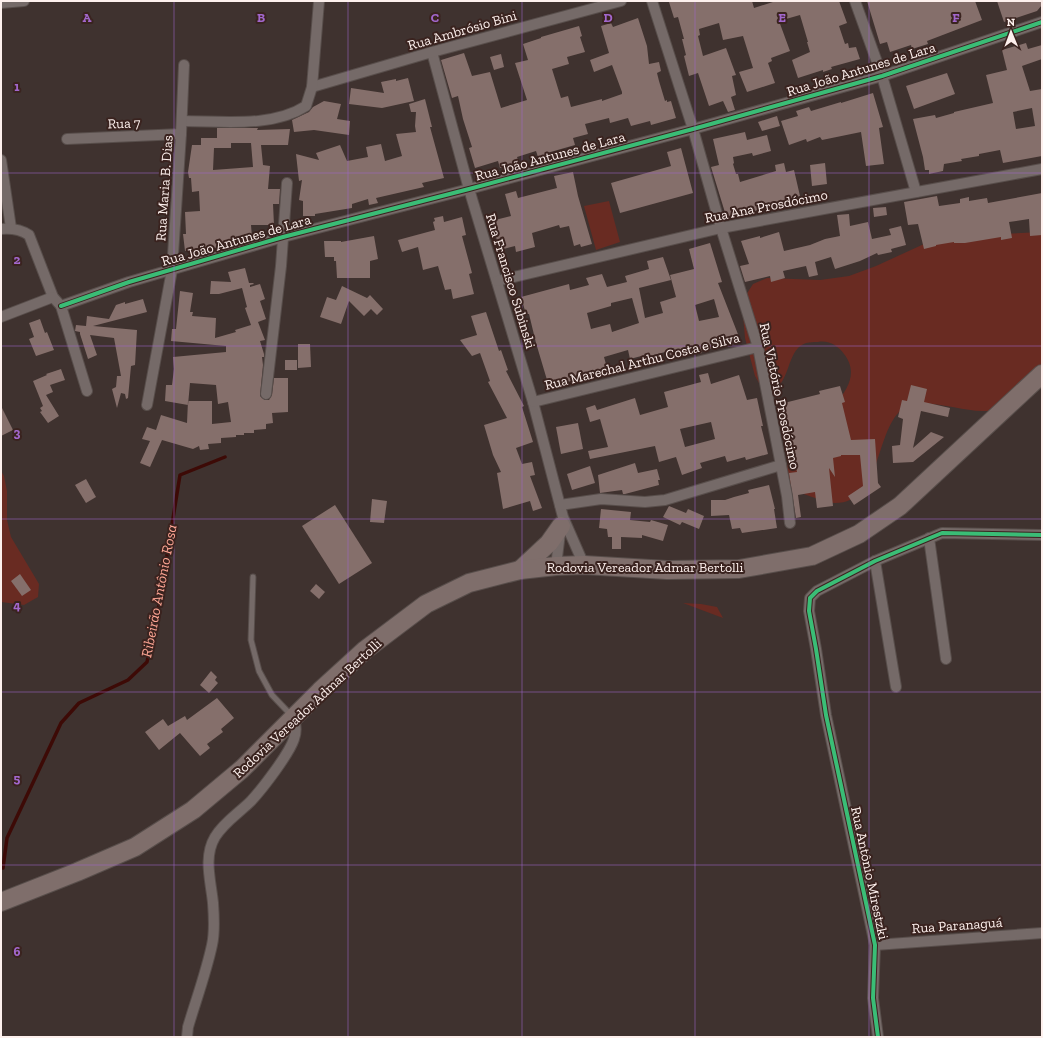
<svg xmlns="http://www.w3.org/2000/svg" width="1043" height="1038" font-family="'Zilla Slab',serif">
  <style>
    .green { fill: #692b22 }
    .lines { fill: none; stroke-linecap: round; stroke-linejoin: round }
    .stream { stroke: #3d0a06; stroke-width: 3.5 }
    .building { fill: #856f6b; fill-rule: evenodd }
    .lane-casing { stroke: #584e4b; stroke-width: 7 }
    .street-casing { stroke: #584e4b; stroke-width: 12 }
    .highway-casing { stroke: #584e4b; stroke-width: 20 }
    .lane { stroke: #756a68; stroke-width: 5 }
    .street { stroke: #756a68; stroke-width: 10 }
    .highway { stroke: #7f6e6b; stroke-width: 18 }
    .cycleway-casing { stroke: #3a231f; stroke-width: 6 }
    .cycleway { stroke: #3abd76; stroke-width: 4 }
    .grid { fill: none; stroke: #a267cd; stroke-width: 1; stroke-opacity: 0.55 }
    .labels { text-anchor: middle; stroke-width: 4; stroke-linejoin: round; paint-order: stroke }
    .street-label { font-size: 14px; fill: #fdf0ed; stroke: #3a231f }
    .water-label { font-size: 15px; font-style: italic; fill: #ffa695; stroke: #3a231f }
    .grid-label { font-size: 13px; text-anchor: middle; font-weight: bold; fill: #a267cd; stroke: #3a231f; stroke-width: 4; stroke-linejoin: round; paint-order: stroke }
  </style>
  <rect width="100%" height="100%" fill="#3f322f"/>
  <g class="green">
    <path d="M609,201L620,242L596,250L584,206Z"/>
    <path d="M1042,232V375C1030,384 1018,392 1005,401C1002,404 997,409 993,410C991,411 987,411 984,411C962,412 924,396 904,408C874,428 883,503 835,503C828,503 819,499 812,497C804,494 790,490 787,481C783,472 789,461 794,453C799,446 803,437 809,430C827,411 867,383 844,354C838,346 829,340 818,342C814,342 810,342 806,343C790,348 790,371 781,383C779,386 776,389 773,391L763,390L755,376L745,338L743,315L744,298L753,284L767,278L820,280L849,276L876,266L924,244L979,235Z"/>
    <path d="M1,471L4,476L7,491V520L11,537L39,584L38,597L24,605L1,602Z"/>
    <path d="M683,603L701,604L717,607L723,618Z"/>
  </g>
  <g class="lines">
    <path class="stream" d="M3,868L7,838L61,723L79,703L128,680L147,662L159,605L180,475L225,457"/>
  </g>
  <g class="building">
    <path d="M674,1H752L754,8L776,1H839L847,23L839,26L845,44L848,43L849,48L856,47L860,59L831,67L832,69L823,72V70L798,78L792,60L810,52L807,42H808L800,15L779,21L790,51L771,58L772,61L768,63L775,83L747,92L739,72L753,68L743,36L723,40L719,23L699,29L700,35L698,36L703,56L726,48L736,75L732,76L736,95L731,97L735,110L728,112L723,101L709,106L698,73L689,76L684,56L686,55L682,39H684L678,17L674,18L669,2Z"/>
    <path d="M867,1H975L982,20L927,41L928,44L912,49L911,45L890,52L887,42L880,44Z"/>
    <path d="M997,1H1042V5L1037,11L1004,22Z"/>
    <path d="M638,18L647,46L649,64L659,62L661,71L657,73L659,81L665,101L667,100V102L671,101L676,118L651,125L650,121L631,126L628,118L610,123L609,118L585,124L588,134L573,138L575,145L547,153L548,155L538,157L536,151L517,157L519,163L500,168L498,161L475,168L469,148L472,147L463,119L458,96L452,98L441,60L464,53L472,76L490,72L501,108L527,100L515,63L528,60L523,44L541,38V37L579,26L582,36L580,37L585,52L567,57L569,64L552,69L561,98L568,96L571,107L602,99V101L622,94V92L612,65L594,72L590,60L609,53L601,26L611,23L613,27Z"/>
    <path d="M1026,43L1028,49L1042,45V59L1022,66L1030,91L1042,89V156L1003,163L1000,150L979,154V156L961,159L962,161L944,164L943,171L929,174V170H925L923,157L913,119L935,115L936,118L954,113V112L993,103L986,75L1007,70L1002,50ZM1032,108L1035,126L1016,129L1013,112Z"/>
    <path d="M501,54L504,67L494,70L490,57Z"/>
    <path d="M947,73L955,94L914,109L906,86Z"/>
    <path d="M408,78L414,101L382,108L349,104L351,88L384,93L381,82L396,79V81Z"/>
    <path d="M873,93L883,127L879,128L884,164L866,166L861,132L822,140L820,137L807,142L806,139L789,145L781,121L798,116L796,111L809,107L811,111L841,102V103Z"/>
    <path d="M425,99L432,127H430L444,178L422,183L424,187L376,198L378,203L369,205L368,199L352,204V208L315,214V216H303V201L299,200L302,180L299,181L296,154L319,160L316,153L340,145L347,161L368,157L366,147L381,144L385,161L402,156L396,134L416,132L415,126L416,112H411L409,104Z"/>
    <path d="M324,101L341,104L337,119L350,121L349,135L314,130L294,132L292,120L309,112L313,107Z"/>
    <path d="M777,116L780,126L762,131L758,122Z"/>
    <path d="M217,128H258L257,130L290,129L288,145H261L263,165L270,166L268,189H280L279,204H273L274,225H251L252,237L237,239L238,242L217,243L218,247L204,251L203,247L185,251L183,234H186L185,212L200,211L199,191L192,192L191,178H189L188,172L192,145H201V138H217ZM231,143H251L253,167L213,170L214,148H231Z"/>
    <path d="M745,132L747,140L767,135L771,151L753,156L752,153L733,157L734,163L733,164L736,174H738L740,182L776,171L775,165L784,163L786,172L794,170L800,196L781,201L782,203L727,219L711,167L719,165L713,139Z"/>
    <path d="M681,148L693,193L620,213L611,183L671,166L667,152Z"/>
    <path d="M825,163L827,184L812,186L810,165Z"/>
    <path d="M573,172L578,196L592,244L581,247L580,244L574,246L569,226L560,228L559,225L532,233L535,247L516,252L515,246L500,250L491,221L511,216L505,194L516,191L518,198L557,188L554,176Z"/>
    <path d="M1042,193V235L1030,236L1029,219L1009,222L1012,238L1001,240V237L965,243H954V242L936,245V246L924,249L918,224L908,225L904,202L937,196L939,206L960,203V199L969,197V201L987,198L988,203Z"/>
    <path d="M886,207L887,215L874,217L873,208Z"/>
    <path d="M849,214L850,226L868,222L872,239L891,235L889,229L901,226L906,245L891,249L892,252L878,255L877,253L860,261L835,269L831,257L815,262L818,275L809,277L806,266L783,271L785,278L771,282L770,276L745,282L740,266L749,264L741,241L760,236V238L779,232L784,251L810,245L825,239L840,236L837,215Z"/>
    <path d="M443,216L444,222L462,217L466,235L462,236L472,273L469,274L474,294L453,299L451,289L445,290L438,266L423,270L418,247L402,252L398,240L435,230L433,222L435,221L434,218Z"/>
    <path d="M374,236L378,259L370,261V278H337L336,261H334V257H325L324,241H341V242Z"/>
    <path d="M710,243L722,282L718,283L741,342L727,346V345L701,351L702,353L692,355L690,348L670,355L669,351L650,356L649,354L630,359L628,350L604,357L607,368L578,376L579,379L567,382L568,385L550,390L536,343L529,314H526L521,297L569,284L570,290L589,285L586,278L602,274L607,287L627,282L625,276L649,269L647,261L663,257L671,280L639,288L645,318L663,313L660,302L676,297L670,275L694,269L689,249ZM632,298L639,323L612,332L610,324L591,329L587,313L611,306V303ZM714,299L719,317L699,321L695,305Z"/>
    <path d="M245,268L249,283H253L254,284L250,285V287L260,284L265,299L260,301L266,319L258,322L265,340L260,341L264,354V357H262L263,365L260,396L265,400H269L272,395L274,378H288V412L272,413L273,423L266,424V429L254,430V433H244V435H236V437L221,438V443L208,444L209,449L200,450L199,446L193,449L162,440L150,467L140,463L150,441L142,439L147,427L156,430L161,415L187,423L188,401H212V424L231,422L228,402L218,404L216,385L190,383L188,405L165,401L166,385H172L174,369L173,357L226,352V346L171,341L172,329H176L180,291L193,293L190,312H193L192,316L216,318L215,338L236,332L235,330L251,325L245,308L247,307L242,288L219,294H210L211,281L231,282L228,272Z"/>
    <path d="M342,286L367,298L370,295L383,309L377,315L371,309L364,316L349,301L341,324L320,317L327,297L336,300Z"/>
    <path d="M143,299L147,312L93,326L137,330L135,365L131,366L128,398L126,399L125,394L121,393L117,408L112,389L116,387L117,376H121L114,338L90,335L97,355L88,359L80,334V332L75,331L76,325L86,326L87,316L109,319L116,305L125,302V304Z"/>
    <path d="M486,312L499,351L501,350L508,370L506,371L524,406L522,407L533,442L516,448L522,464L532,462L535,475L530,476L542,508L533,511L530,501L503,509L497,473L501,472L493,455L484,425L507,418L488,382L490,381L480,353L472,356L460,340L477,335L471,316Z"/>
    <path d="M40,319L45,333L47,332L54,350L36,356L29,339L34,337L29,323Z"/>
    <path d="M298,344H310L311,367L298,368Z"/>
    <rect x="285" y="360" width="12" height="10"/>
    <path d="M61,369L65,380L50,385L53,392L46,395L59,416L48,423L40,412L42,411L40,408L43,406L33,381L47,375L46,374Z"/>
    <path d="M708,373L711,384L739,375L747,400L757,398L763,426H761L768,454L746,460L745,457L727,462L725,456L700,463L702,468L682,475L676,457L659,462L655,446L590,459L588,451L608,447L600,419L590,422L586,408L595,405L597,410L635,398L640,415L668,407L664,392L701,382L699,375ZM711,422L715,439L685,447L680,429Z"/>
    <path d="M911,385L927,389L924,402L950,408L948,417L921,411L913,448L931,432L944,437L913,462L893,463L892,446L900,445L903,419L898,417L902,400L907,401Z"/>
    <path d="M840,386L845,402L842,403L851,440L875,439L878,483L881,487L854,505L848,496L863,486L860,455H841V456L833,458L835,477L829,468L833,506L817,508L815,492L798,495L801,517L796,518L789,473L797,472L790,441L785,442L781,424L784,423L780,404L820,394L819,391Z"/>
    <path d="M1,406L13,430L1,436Z"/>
    <path d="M578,423L583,449L561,454L556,427Z"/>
    <path d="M635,463L638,473L657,469L660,480H658L659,485L625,494H623L622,490L600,493L598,475Z"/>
    <path d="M590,466L595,483L572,490L567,474Z"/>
    <path d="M86,479L96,497L86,503L75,485Z"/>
    <path d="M769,485L775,509H774L777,528L742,533L740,528L732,529L729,515L711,516V500H725L734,497L749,493L748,490Z"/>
    <path d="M372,499L387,501L384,523L370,522Z"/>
    <path d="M335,505L372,563L339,584L302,526Z"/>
    <path d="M669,506L686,513L688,509L704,516L699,529L682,522L680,525L663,517Z"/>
    <path d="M601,509L631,512L630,520L650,522L651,520L668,525L663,541L642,535V538L621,537V549H612V537H608L607,529L599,528Z"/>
    <path d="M20,574L31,590L22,596L11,581Z"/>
    <path d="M316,584L325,592L319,599L310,591Z"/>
    <path d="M211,671L217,677L215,680L218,683L209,693L200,685Z"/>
    <path d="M217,698L234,718L221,729L223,732L207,744L210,748L200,756L180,733L159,750L145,732L163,719L168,726L185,716L187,720Z"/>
  </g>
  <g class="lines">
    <defs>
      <path id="lane" d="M253,577L251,640L259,671L272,695L292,716"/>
      <g id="street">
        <path d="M652,1L693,129L721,228L758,347L787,496L790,523"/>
        <path d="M855,1L882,76L916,192"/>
        <path d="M1,3L24,1"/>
        <path d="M432,52L469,189L533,402L563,517L584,565"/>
        <path d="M312,87L432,52L621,1"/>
        <path d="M182,121C222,121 272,128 306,106L312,87L319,1"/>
        <path d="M67,139L181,134"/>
        <path d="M1,160L11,228"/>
        <path d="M1,229C12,228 20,229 29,235L53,297L61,306L87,391"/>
        <path d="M497,281L721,228L1042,169"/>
        <path d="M61,306L129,282L283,237L469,189L693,129L882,76L1042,22"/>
        <path d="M1,317L53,297"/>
        <path d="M266,394L281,266L287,183"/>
        <path d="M533,402L758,347"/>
        <path d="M147,405L172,270L181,134L184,65"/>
        <path d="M560,505L601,499L645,502L665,500L781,465"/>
        <path d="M929,538L946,659"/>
        <path d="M875,561L896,687"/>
        <path d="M556,566L560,533"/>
        <path d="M875,945L1042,933"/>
        <path d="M187,1037L188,1027C196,1000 206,973 212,945C215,932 214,916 213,903C211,882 203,857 215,837C224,822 239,813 251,801C263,788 289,754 294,739C297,731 296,725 294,718"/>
        <path d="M878,1037L873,998L875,945L826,715L816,649L809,611L810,598L817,591L875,561L942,533L1042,535"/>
      </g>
      <g id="highway">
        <path d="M520,570L549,543L561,526"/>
        <path d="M1,902L77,872L135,847L193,810L242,769L320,691L365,650L426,604L469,583L520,570L556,566L584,565L667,570L739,569L812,556L859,534L900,506L1042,374"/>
      </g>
    </defs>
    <use href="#lane" class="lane-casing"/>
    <use href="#street" class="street-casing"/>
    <use href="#highway" class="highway-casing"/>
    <use href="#lane" class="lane"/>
    <use href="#street" class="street"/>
    <use href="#highway" class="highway"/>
    <defs>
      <g id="cycleway">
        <path d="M61,306L129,282L283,237L469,189L693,129L882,76L1042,22"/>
        <path d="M878,1037L873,998L875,945L826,715L816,649L809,611L810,598L817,591L875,561L942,533L1042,535"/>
      </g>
    </defs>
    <use href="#cycleway" class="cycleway-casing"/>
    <use href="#cycleway" class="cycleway"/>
  </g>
  <path class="grid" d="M174,1V1037M348,1V1037M522,1V1037M695,1V1037M869,1V1037M1,173H1042M1,346H1042M1,519H1042M1,692H1042M1,865H1042"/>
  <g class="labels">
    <g class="street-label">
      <text transform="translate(462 30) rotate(-16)" y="5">Rua Ambrósio Bini</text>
      <text transform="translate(861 69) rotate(-17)" y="5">Rua João Antunes de Lara</text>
      <text transform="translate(124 123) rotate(-2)" y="5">Rua 7</text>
      <text transform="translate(550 156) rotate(-15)" y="5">Rua João Antunes de Lara</text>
      <text transform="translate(164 188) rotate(-86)" y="5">Rua Maria B. Dias</text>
      <text transform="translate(766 206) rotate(-11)" y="5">Rua Ana Prosdócimo</text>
      <text transform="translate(236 240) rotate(-16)" y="5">Rua João Antunes de Lara</text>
      <text transform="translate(511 281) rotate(73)" y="5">Rua Francisco Subinski</text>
      <text transform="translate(642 361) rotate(-14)" y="5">Rua Marechal Arthu Costa e Silva</text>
      <text transform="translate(780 396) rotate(78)" y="5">Rua Victório Prosdócimo</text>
      <text x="645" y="572">Rodovia Vereador Admar Bertolli</text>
      <text transform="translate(307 708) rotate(-43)" y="5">Rodovia Vereador Admar Bertolli</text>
      <text transform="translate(870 873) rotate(78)" y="5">Rua Antônio Mirestzki</text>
      <text transform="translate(957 925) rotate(-4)" y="5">Rua Paranaguá</text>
    </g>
    <g class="water-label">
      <text transform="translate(159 591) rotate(-79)" y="5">Ribeirão Antônio Rosa</text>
    </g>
  </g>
  <g class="grid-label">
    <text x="87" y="22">A</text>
    <text x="261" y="22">B</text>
    <text x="435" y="22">C</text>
    <text x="608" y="22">D</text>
    <text x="782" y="22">E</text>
    <text x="956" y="22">F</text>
    <text x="17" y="91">1</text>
    <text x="17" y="264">2</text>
    <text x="17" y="437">3</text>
    <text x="17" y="610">4</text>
    <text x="17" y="783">5</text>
    <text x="17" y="956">6</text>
  </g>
  <rect width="1043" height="1038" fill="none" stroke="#fdf0ed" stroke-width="4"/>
  <g transform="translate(1011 32) rotate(359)" stroke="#3a231f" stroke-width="3" paint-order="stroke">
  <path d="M0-3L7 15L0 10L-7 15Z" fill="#fdf0ed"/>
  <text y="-6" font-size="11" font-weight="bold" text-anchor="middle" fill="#fdf0ed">N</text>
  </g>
</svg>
